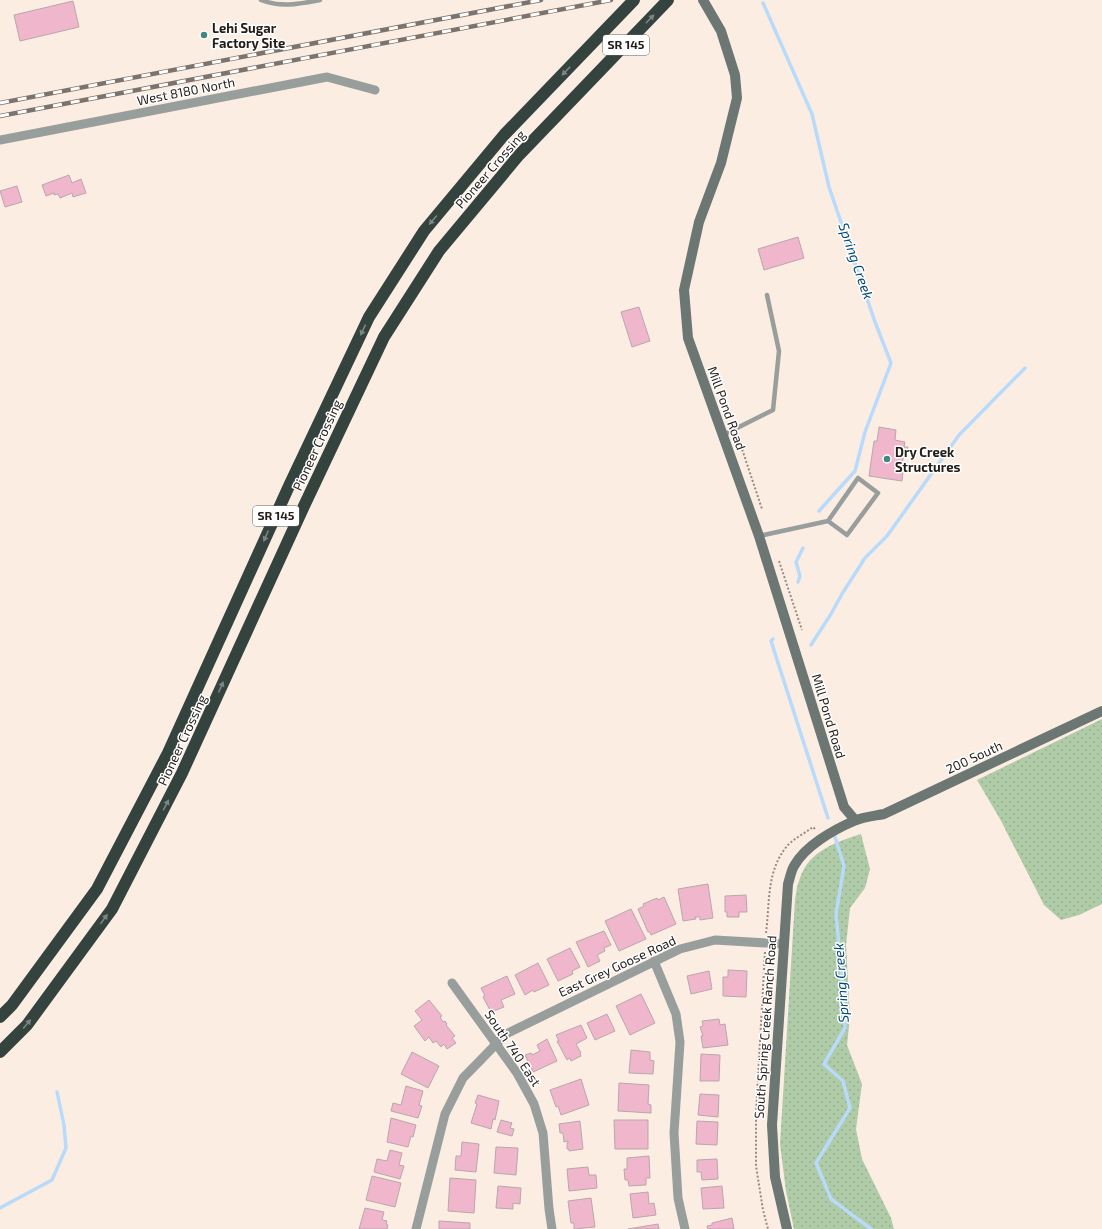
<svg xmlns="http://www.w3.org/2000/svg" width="1102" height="1229" font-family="'Exo 2',sans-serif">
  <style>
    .grass { fill: url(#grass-dots) }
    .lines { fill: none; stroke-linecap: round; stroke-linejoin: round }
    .stream { stroke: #b8dafb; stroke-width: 3.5 }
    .building { fill: #f0b6cb; stroke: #b8a7ad }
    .path { stroke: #958b84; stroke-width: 2; stroke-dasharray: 2 2; stroke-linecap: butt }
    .lane { stroke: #979e9b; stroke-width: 4.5 }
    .street { stroke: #979e9b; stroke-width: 9 }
    .secondary { stroke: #6c7672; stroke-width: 10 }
    .highway { stroke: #35433e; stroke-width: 12 }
    .rail-casing { stroke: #7c736c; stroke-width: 4.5 }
    .rail { stroke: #fff; stroke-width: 3; stroke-dasharray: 9; stroke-linecap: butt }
    .oneway { fill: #7c8582 }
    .poi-dot { fill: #418882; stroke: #fff; stroke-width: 1.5 }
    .labels { text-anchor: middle; stroke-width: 3; stroke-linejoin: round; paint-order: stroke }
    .shield { fill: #fff; stroke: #65625f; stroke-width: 1 }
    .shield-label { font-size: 12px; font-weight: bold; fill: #231e1a }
    .poi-label { font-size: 13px; font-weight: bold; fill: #231e1a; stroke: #fff; text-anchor: start }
    .street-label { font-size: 13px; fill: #231e1a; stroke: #fff }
    .water-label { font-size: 14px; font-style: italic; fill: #014979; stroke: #fff }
  </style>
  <defs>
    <pattern id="grass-dots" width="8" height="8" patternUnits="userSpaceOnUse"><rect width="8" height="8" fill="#afcba8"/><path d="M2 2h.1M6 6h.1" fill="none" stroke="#96ae90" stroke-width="1.8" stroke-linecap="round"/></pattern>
  </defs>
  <rect width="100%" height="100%" fill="#fcede3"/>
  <g class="grass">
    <path d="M1102,719V904L1079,915L1061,920L1044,905L1000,819L977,780Z"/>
    <path d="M861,834L870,869L865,888L850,908L846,945L850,1017L847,1045L862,1084L856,1129L862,1159L891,1218L894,1229H794L786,1191L780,1144L795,900C796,893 797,885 800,878C809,851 836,842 861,834Z"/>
  </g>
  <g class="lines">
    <g class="stream">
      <path d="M763,3L812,114L829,187L875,322L891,363L865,432L855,471L819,511"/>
      <path d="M798,582L800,576L796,562L803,548"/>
      <path d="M773,639L771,641L828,818"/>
      <path d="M811,645L831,614L842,594L865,558L887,536L959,435L1025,368"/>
      <path d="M835,837L844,866L836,914L842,978L845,1028L824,1064L843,1081L850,1108L816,1163L831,1199L871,1229"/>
      <path d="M0,1208L52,1180L66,1148L64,1125L57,1092"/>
    </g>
  </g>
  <g class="building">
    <path d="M73,1L79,27L20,41L14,15Z"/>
    <path d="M69,175L72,183L81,179L86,193L73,197L72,193L60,198L58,194L54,195V193L46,196L42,185Z"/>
    <path d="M17,186L22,202L5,207L0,191Z"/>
    <path d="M798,237L804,258L764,270L758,249Z"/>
    <path d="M639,307L650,341L632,347L621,312Z"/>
    <path d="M879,427L896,430L895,440L905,442L904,447H908L907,454L904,453L901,471H903L902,481L869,476L874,441H877Z"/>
    <path d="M708,884L713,918L700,920V917H695L696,919L683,921L678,889Z"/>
    <path d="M746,895L747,912H739V917H727V912H725V896Z"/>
    <path d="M664,897L676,924L651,935L650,932H648L638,909L644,906L643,904L657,898L658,900Z"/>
    <path d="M631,909L646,939L619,951L605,921Z"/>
    <path d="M604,931L611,945L604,948L605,951L597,955L600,961L588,967L576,942Z"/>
    <path d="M570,948L580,967L572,971L573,974L558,981L547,959Z"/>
    <path d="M538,963L549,985L534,992L533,990L525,995L515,975Z"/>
    <path d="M728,970L747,971L746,997L723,996V977H728Z"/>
    <path d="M709,971L712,989L691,994L687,976Z"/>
    <path d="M507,976L515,994L501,1000L504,1007L491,1012L483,997L485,996L481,988Z"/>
    <path d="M641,994L655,1023L630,1035L616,1006Z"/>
    <path d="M429,1000L442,1016L440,1017L443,1022L445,1021L447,1024L446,1025L455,1036L452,1038L456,1043L447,1049L444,1044L441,1047L436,1041L433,1043L429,1037L425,1041L414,1026L422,1020L415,1011Z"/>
    <path d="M607,1014L615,1031L595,1040L587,1023Z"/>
    <path d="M719,1019L720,1025L725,1024L728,1045L703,1048L701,1036H703L700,1027L703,1026L702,1021Z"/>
    <path d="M581,1025L587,1038L576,1044L581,1053L580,1054L581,1056L571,1061L570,1058L567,1060L557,1041H559L556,1035Z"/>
    <path d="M547,1039L557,1061L533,1072L525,1055L531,1053L532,1055L540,1051L537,1045Z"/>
    <path d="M631,1050L650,1052V1060L654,1061L653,1074L629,1073Z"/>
    <path d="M412,1052L439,1066L428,1088L401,1074Z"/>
    <path d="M701,1054L720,1055L719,1081H700Z"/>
    <path d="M581,1079L589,1105L561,1115L558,1106L556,1107L550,1090Z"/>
    <path d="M619,1083L649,1085L648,1104L651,1105V1113L618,1111Z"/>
    <path d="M406,1086L423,1091L419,1105L422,1106L418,1118L391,1111L393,1103L401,1105Z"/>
    <path d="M700,1094L719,1095L718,1117L698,1115Z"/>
    <path d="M478,1095L499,1101L495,1120L493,1119L491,1129L471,1123L477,1104L475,1103Z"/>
    <path d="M391,1118L416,1125L413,1137L411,1136L408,1147L387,1142Z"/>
    <path d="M501,1120L512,1123L510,1128L514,1129L512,1136L497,1132Z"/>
    <path d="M614,1120H648V1149H615Z"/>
    <path d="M580,1121L583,1149L569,1151V1149H567V1143H568V1141L564,1142L563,1133H560L559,1124Z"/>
    <path d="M697,1121L718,1122L717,1145L696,1144Z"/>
    <path d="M462,1142L479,1144L476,1172L455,1170L456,1156H461Z"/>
    <path d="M496,1147L518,1148L516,1175L494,1173Z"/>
    <path d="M390,1150L402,1153L399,1165L404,1166L400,1179L374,1172L377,1159L387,1161Z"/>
    <path d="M649,1156L650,1178H646V1185L629,1186L628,1180H625L624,1169H627V1158Z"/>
    <path d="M717,1159L718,1179L702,1180L701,1172H697V1160Z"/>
    <path d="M588,1167L589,1175H596L597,1188L569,1191L567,1169Z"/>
    <path d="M372,1176L401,1183L395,1207L366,1200Z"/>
    <path d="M450,1178L476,1180L474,1213L448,1211Z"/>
    <path d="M498,1186L521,1188L520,1204L513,1203V1209L496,1208Z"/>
    <path d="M722,1186L724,1208L703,1209L701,1188Z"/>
    <path d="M648,1192L649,1204L654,1203L656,1215L633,1218L630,1194Z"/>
    <path d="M591,1198L595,1227L574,1229V1223H571L568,1201Z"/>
    <path d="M365,1208L384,1212L382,1220L387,1221L386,1224L388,1225L387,1229H359Z"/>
    <path d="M732,1218L734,1229H708L707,1226L712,1225V1223Z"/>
    <path d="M439,1221L470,1223V1229H439Z"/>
    <path d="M658,1224L659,1229H628Z"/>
  </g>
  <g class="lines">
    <g class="path">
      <path d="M738,443L741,446L762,509"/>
      <path d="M779,561L802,630"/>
      <path d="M766,933C770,903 766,870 788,845C795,838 805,833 813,827L816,830"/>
      <path d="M765,952L756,1113V1166L763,1210L768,1229"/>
    </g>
    <g class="lane">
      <path d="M261,0C281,8 299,4 320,0"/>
      <path d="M723,435L773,410L779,351L767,295"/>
      <path d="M759,536L828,521L847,535L878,493L858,478L828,521"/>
    </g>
    <g class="street">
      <path d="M0,140L327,77L375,90"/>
      <path d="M654,961L676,1014L680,1042L674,1133L678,1198L685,1229"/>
      <path d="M452,983L517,1073L534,1104L543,1133L549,1209L552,1229"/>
      <path d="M416,1229L445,1114L463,1078L506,1034L680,949L715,940L783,944"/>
    </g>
    <g class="secondary">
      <path d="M703,0L721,31L735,75L737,98L721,163L699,222L684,290L688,338L759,536L844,807L855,820"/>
      <path d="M787,1229L775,1177L772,1125L788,884C790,878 791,871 794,866C805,846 833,830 854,821C863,817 874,816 884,814L1102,711"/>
    </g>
    <g class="highway">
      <path d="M0,1017L12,1005L97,889L168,753L289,486L369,317L424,231L504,135L634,0"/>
      <path d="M0,1052L27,1025L112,909L182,773L304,506L384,337L439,251L519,155L668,0"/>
    </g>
    <defs>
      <g id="rail">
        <path d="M0,103L541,0"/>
        <path d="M0,116L611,0"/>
      </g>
    </defs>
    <use href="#rail" class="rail-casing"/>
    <use href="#rail" class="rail"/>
  </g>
  <defs><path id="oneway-solid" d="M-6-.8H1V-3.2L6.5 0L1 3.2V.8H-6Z"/></defs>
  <g class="oneway">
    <use href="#oneway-solid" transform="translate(650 19) rotate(-46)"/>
    <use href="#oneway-solid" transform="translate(566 71) rotate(134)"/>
    <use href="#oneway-solid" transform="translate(433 220) rotate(130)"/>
    <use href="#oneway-solid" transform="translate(363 330) rotate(115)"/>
    <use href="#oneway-solid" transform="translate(266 536) rotate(114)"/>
    <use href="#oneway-solid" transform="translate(221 687) rotate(-66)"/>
    <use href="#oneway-solid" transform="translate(166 805) rotate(-62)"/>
    <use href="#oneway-solid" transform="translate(104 919) rotate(-54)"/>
    <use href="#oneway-solid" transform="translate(27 1024) rotate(-50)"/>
  </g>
  <g class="poi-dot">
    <circle cx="204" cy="35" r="4"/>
    <circle cx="887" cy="459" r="4"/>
  </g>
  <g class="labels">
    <g class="shield">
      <rect x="603" y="35" width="46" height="20" rx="3"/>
      <rect x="253" y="506" width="46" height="20" rx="3"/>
    </g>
    <g class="shield-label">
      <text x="626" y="49">SR 145</text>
      <text x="276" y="520">SR 145</text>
    </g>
    <g class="poi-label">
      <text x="212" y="33">Lehi Sugar<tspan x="212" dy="15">Factory Site</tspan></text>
      <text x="895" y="457">Dry Creek<tspan x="895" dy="15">Structures</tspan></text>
    </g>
    <g class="street-label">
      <text transform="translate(186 91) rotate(-11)" y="5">West 8180 North</text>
      <text transform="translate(490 169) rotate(-49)" y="5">Pioneer Crossing</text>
      <text transform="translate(727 408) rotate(70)" y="5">Mill Pond Road</text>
      <text transform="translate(317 445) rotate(-65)" y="5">Pioneer Crossing</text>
      <text transform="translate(829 716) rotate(73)" y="5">Mill Pond Road</text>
      <text transform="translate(182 740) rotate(-65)" y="5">Pioneer Crossing</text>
      <text transform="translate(974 757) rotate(-25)" y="5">200 South</text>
      <text transform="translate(617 966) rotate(-25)" y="5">East Grey Goose Road</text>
      <text transform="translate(765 1027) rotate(-86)" y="5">South Spring Creek Ranch Road</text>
      <text transform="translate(513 1048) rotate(56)" y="5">South 740 East</text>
    </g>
    <g class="water-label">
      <text transform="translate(856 261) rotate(71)" y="5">Spring Creek</text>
      <text transform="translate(841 983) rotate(-94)" y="5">Spring Creek</text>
    </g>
  </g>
</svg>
